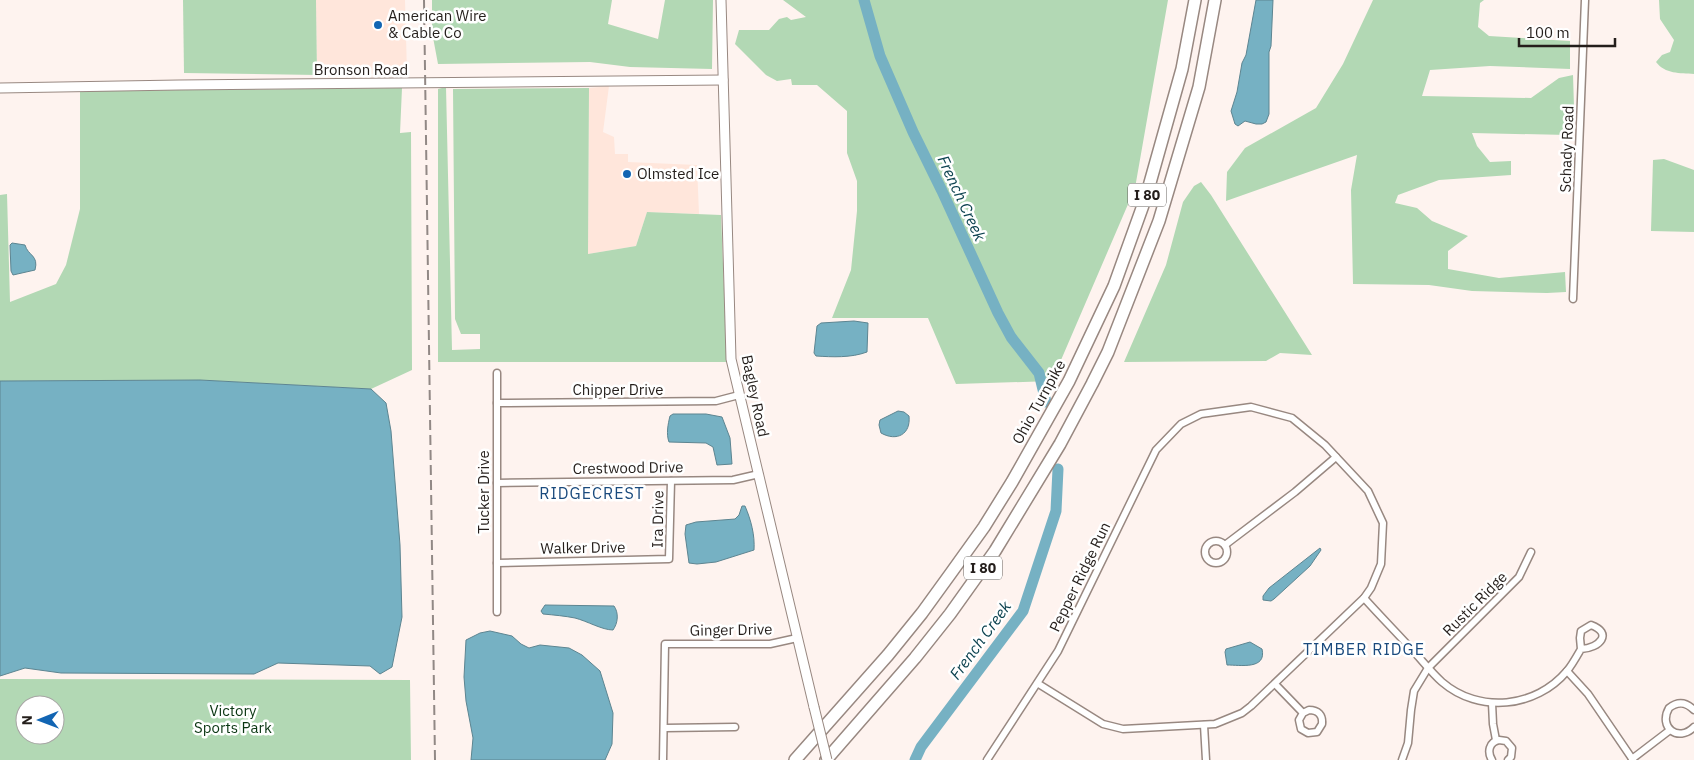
<svg xmlns="http://www.w3.org/2000/svg" width="1694" height="760" font-family="'IBM Plex Sans',sans-serif">
  <style>
    .built { fill: #ffe6db }
    .green { fill: #b2d8b4; fill-rule: evenodd }
    .water { fill: #76b1c3; stroke: #5d8591 }
    .lines { fill: none; stroke-linecap: round; stroke-linejoin: round }
    .river { stroke: #76b1c3; stroke-width: 11 }
    .street-casing { stroke: #988881; stroke-width: 9 }
    .secondary-casing { stroke: #988881; stroke-width: 11 }
    .highway-casing { stroke: #988881; stroke-width: 14 }
    .street { stroke: #fff; stroke-width: 6 }
    .secondary { stroke: #fff; stroke-width: 9 }
    .highway { stroke: #fff; stroke-width: 11 }
    .rail { stroke: #918885; stroke-width: 2; stroke-dasharray: 10 5; stroke-linecap: butt }
    .secondary-bridge-casing { stroke: #988881; stroke-width: 11; stroke-linecap: butt }
    .secondary-bridge { stroke: #fff; stroke-width: 9 }
    .poi-dot { fill: #1265b3; stroke: #fff; stroke-width: 2 }
    .labels { text-anchor: middle; stroke-width: 5; stroke-linejoin: round; paint-order: stroke }
    .shield { fill: #fff; stroke: #66625f; stroke-width: 1 }
    .shield-label { font-size: 14px; font-weight: bold; fill: #241e1b }
    .poi-label { font-size: 15px; fill: #241e1b; stroke: #fff; text-anchor: start }
    .street-label { font-size: 15px; fill: #241e1b; stroke: #fff }
    .park-label { font-size: 15px; fill: #0a3612; stroke: #fff }
    .water-label { font-size: 16px; font-style: italic; fill: #0d4350; stroke: #fff }
    .neighbourhood-label { font-size: 16px; letter-spacing: 1px; fill: #1a4a7d; stroke: #fff }
  </style>
  <rect width="100%" height="100%" fill="#fef3ef"/>
  <g class="built">
    <path d="M316,0H405L407,73L317,75Z"/>
    <path d="M609,86L603,132L614,137L615,154H628V162L697,165L699,214L647,212L636,246L588,254L589,88Z"/>
  </g>
  <g class="green">
    <path d="M183,0H316L317,75L184,73Z"/>
    <path d="M432,0H612L608,24L658,39L665,0H713L712,69L630,67L590,62L438,64L432,32Z"/>
    <path d="M783,0H1168L1135,188L1052,381L956,384L928,318H832L851,270L857,211V181L847,153V111L817,85H792L791,79L777,81L766,75L735,44L739,30H769L779,19L787,17L791,20L806,17Z"/>
    <path d="M1373,0H1484L1480,3L1478,27L1489,36L1570,41V69L1490,66L1430,70L1422,96L1531,98L1559,78L1573,75L1574,107L1568,135L1472,133L1477,146L1490,162L1511,161V175L1439,180L1398,195L1395,203L1417,208L1432,221L1468,236L1448,251V269L1499,278L1565,272L1566,292L1547,293L1472,291L1429,285L1353,284L1351,190L1357,155L1226,201L1227,172L1245,148L1316,108L1343,64Z"/>
    <path d="M1659,0H1694V74C1680,73 1665,74 1656,62L1662,55L1670,52L1674,40L1660,19Z"/>
    <path d="M446,87L452,350L480,349V334H461L455,319L453,89L589,88L588,254L636,246L647,212L721,215L727,362H438V89Z"/>
    <path d="M402,88L400,133L411,132L412,370L371,389L200,380L0,381V195L7,194L10,302L56,284L66,265L80,209V91Z"/>
    <path d="M1664,159L1694,170V232L1651,231L1653,160Z"/>
    <path d="M1201,182L1211,195L1312,355L1280,353L1266,361L1124,362L1166,265L1183,202L1194,186Z"/>
    <path d="M0,679L410,680L411,760H0ZM25,705H55V735H25Z"/>
  </g>
  <g class="water">
    <path d="M1256,0H1273L1271,46L1269,52V114L1266,122L1262,124H1256L1245,121L1238,126L1235,124L1231,111L1237,92L1242,63L1246,55Z"/>
    <path d="M12,243L25,245C28,256 39,255 35,270L13,275L11,271L10,245Z"/>
    <path d="M854,321L868,323L867,352C851,358 832,357 816,356L814,353L817,326L821,323Z"/>
    <path d="M200,380L371,389L386,403L391,431L400,545L402,617L392,667L380,674L370,666L278,663L254,674L61,673L25,668L0,676V381Z"/>
    <path d="M898,411L904,412L909,416C911,434 897,442 881,433L879,425L880,420Z"/>
    <path d="M673,414H706L722,417L730,438L732,464L717,465L713,447L706,443L669,442C666,434 668,424 670,416Z"/>
    <path d="M742,506H745C751,520 755,535 754,550L716,562L697,564L689,563L685,534L686,525L696,522L735,519L739,515Z"/>
    <path d="M1320,548L1321,550L1310,566L1274,599L1271,601L1263,600V596L1269,588Z"/>
    <path d="M545,605L614,606C619,613 618,623 613,630C602,630 587,621 575,618C565,616 554,615 543,614L541,611Z"/>
    <path d="M490,631L512,636L521,644L529,648L540,645L569,648L582,655L600,671L613,713L612,744L605,760H471L473,738L466,701L464,677L466,640L480,633Z"/>
    <path d="M1250,642L1262,649C1267,670 1240,665 1227,665L1225,652L1226,649Z"/>
  </g>
  <g class="lines">
    <g class="river">
      <path d="M864,0L880,56L913,132L942,191L998,313L1011,337L1039,373L1046,402"/>
      <path d="M915,760L921,747L1023,611L1056,511L1058,469"/>
    </g>
    <defs>
      <g id="street">
        <path d="M1573,299L1585,0"/>
        <path d="M497,373V612"/>
        <path d="M497,403L716,401L739,395"/>
        <path d="M497,483L733,480L759,474"/>
        <circle cx="1216" cy="552" r="11"/>
        <path d="M1225,545L1295,492L1336,457"/>
        <path d="M497,563L669,559L671,481"/>
        <path d="M1364,598C1381,617 1399,635 1416,654C1425,664 1433,674 1442,682C1479,714 1536,708 1567,671C1572,665 1577,656 1581,649C1600,648 1613,633 1591,625L1581,631L1580,638L1581,649"/>
        <path d="M1567,671L1588,694L1633,760"/>
        <path d="M1275,684L1303,713L1309,710C1318,710 1323,715 1322,724L1317,732L1308,733L1301,729L1299,720L1303,713"/>
        <path d="M1492,703L1493,724L1496,740"/>
        <path d="M1694,710C1686,702 1678,701 1669,708C1658,727 1678,743 1694,727"/>
        <path d="M1204,725L1206,760"/>
        <path d="M665,728L735,727"/>
        <path d="M1632,759L1670,730"/>
        <path d="M663,760L665,644H770L797,638"/>
        <path d="M987,760L1058,651L1156,450L1181,424L1201,414L1251,407L1292,418L1325,445L1368,491L1383,523L1381,564L1371,588L1364,598L1251,706L1242,713L1215,724L1123,729L1103,724L1037,683"/>
        <path d="M1402,760L1408,743L1411,710L1414,691L1428,668L1519,577L1531,552"/>
        <path d="M1492,760C1487,752 1489,742 1499,740L1506,741L1512,748L1511,757L1508,760"/>
      </g>
      <g id="secondary">
        <path d="M721,0L731,359L814,707"/>
        <path d="M0,88L179,85L723,80"/>
      </g>
      <g id="highway">
        <path d="M795,760L888,655L922,613L951,573L984,527L1012,482L1069,381L1114,286L1146,197L1182,69L1195,0"/>
        <path d="M826,760L915,658L950,614L995,551L1060,444L1092,384L1108,352L1159,221L1199,87L1215,0"/>
      </g>
    </defs>
    <use href="#street" class="street-casing"/>
    <use href="#secondary" class="secondary-casing"/>
    <use href="#highway" class="highway-casing"/>
    <use href="#street" class="street"/>
    <use href="#secondary" class="secondary"/>
    <use href="#highway" class="highway"/>
    <path class="rail" d="M424,0L435,760"/>
    <defs>
      <path id="secondary-bridge" d="M814,707L827,760"/>
    </defs>
    <use href="#secondary-bridge" class="secondary-bridge-casing"/>
    <use href="#secondary-bridge" class="secondary-bridge"/>
  </g>
  <g class="poi-dot">
    <circle cx="378" cy="25" r="5"/>
    <circle cx="627" cy="174" r="5"/>
  </g>
  <g class="labels">
    <g class="shield">
      <rect x="1128" y="183.5" width="38" height="23" rx="4"/>
      <rect x="964" y="556.5" width="38" height="23" rx="4"/>
    </g>
    <g class="shield-label">
      <text x="1147" y="200">I 80</text>
      <text x="983" y="573">I 80</text>
    </g>
    <g class="poi-label">
      <text x="388" y="21">American Wire<tspan x="388" dy="17">&amp; Cable Co</tspan></text>
      <text x="637" y="179">Olmsted Ice</text>
    </g>
    <g class="street-label">
      <text x="361" y="75">Bronson Road</text>
      <text transform="translate(1567 149) rotate(-88)" y="5">Schady Road</text>
      <text x="618" y="395">Chipper Drive</text>
      <text transform="translate(755 396) rotate(78)" y="5">Bagley Road</text>
      <text transform="translate(1039 402) rotate(-61)" y="5">Ohio Turnpike</text>
      <text transform="translate(628 468) rotate(-1)" y="5">Crestwood Drive</text>
      <text transform="translate(484 492) rotate(-90)" y="5">Tucker Drive</text>
      <text transform="translate(658 519) rotate(-89)" y="5">Ira Drive</text>
      <text transform="translate(583 548) rotate(-1)" y="5">Walker Drive</text>
      <text transform="translate(1080 577) rotate(-64)" y="5">Pepper Ridge Run</text>
      <text transform="translate(1475 604) rotate(-45)" y="5">Rustic Ridge</text>
      <text transform="translate(731 630) rotate(-1)" y="5">Ginger Drive</text>
    </g>
    <g class="park-label">
      <text x="233" y="716">Victory<tspan x="233" dy="17">Sports Park</tspan></text>
    </g>
    <g class="water-label">
      <text transform="translate(962 198) rotate(65)" y="6">French Creek</text>
      <text transform="translate(980 640) rotate(-54)" y="6">French Creek</text>
    </g>
    <g class="neighbourhood-label">
      <text x="592" y="499">RIDGECREST</text>
      <text x="1364" y="655">TIMBER RIDGE</text>
    </g>
  </g>
  <g transform="translate(40 720) rotate(269)"><circle r="24" fill="#ffffff" stroke="#a7a5a4"/>
  <path d="M0-4L9 19L0 12L-9 19Z" fill="#1265b3"/>
  <text y="-8" font-size="14" font-weight="bold" text-anchor="middle" fill="#241e1b">N</text>
  </g>
  <path d="M1519 38v8h96v-8" fill="none" stroke="#241e1b" stroke-width="2.5"/>
  <text x="1526" y="38" font-size="15" fill="#241e1b" stroke="#ffffff" stroke-width="4" paint-order="stroke">100 m</text>
</svg>
